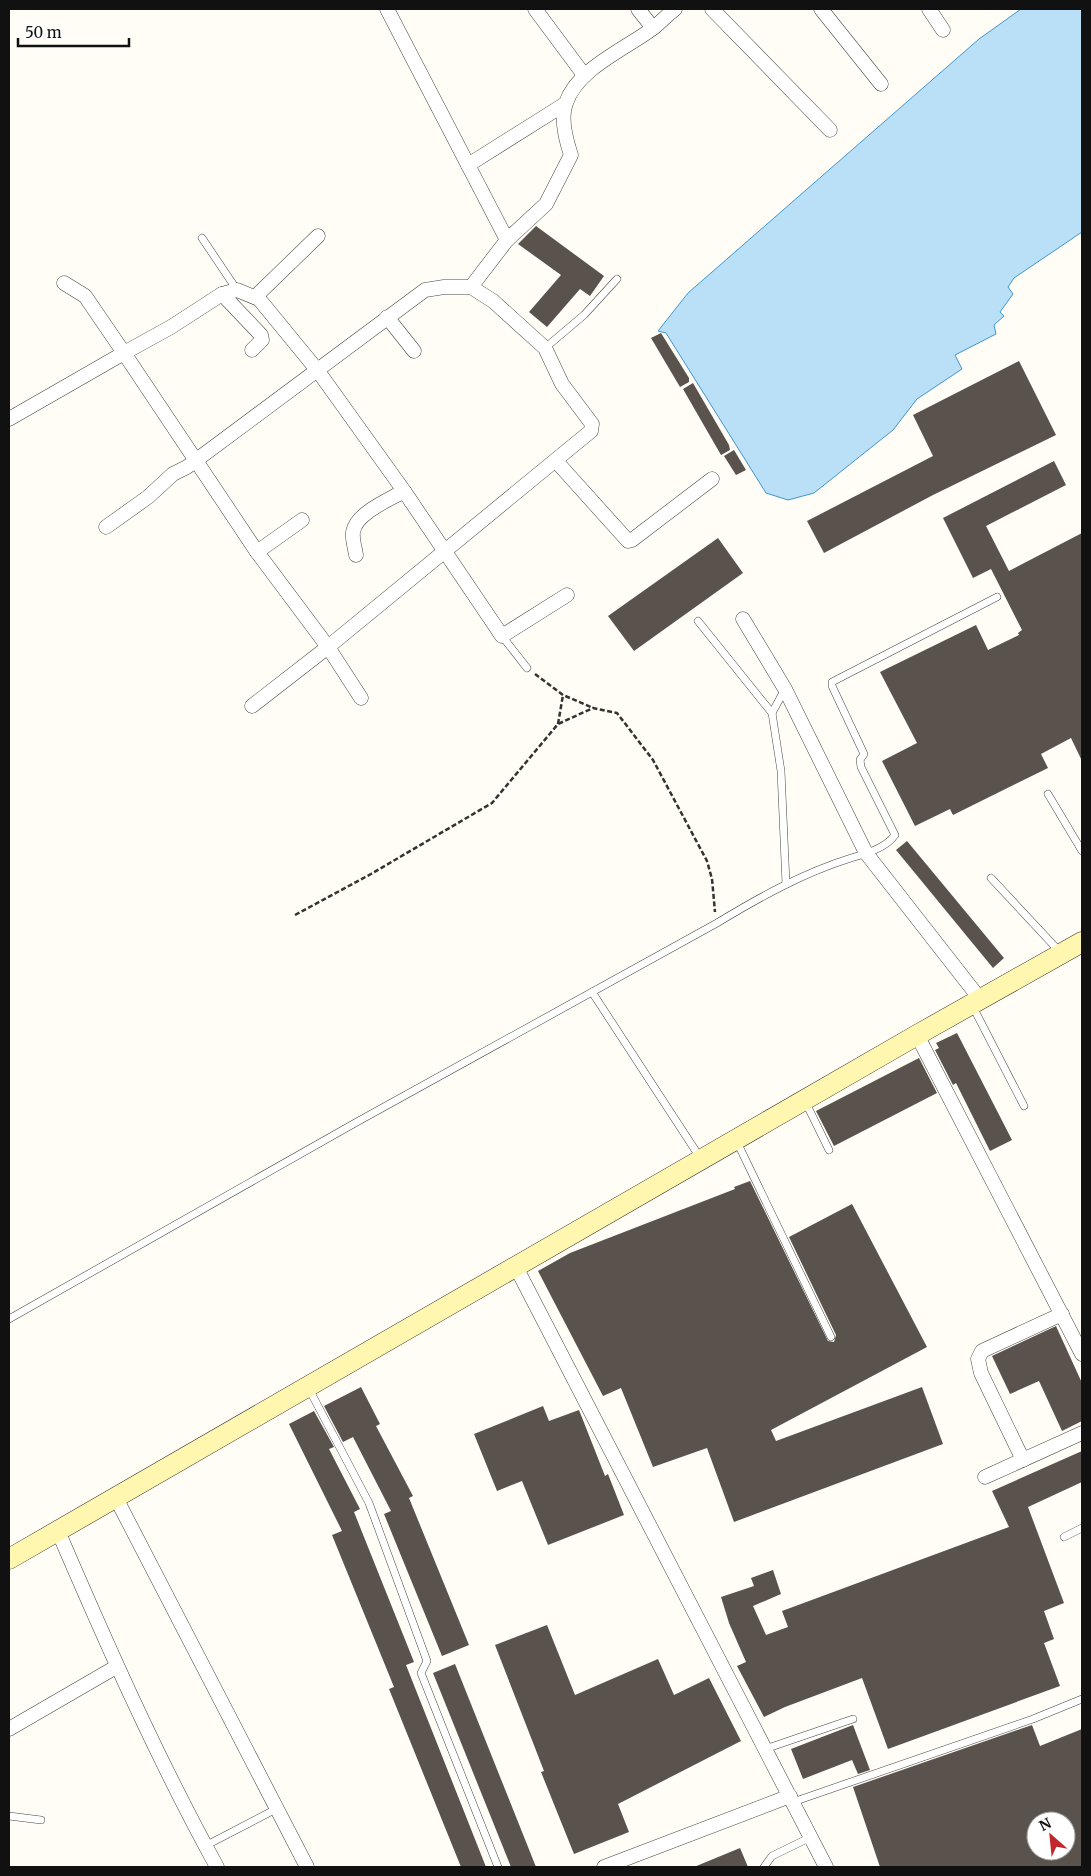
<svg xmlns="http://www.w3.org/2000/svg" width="1091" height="1876" font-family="Merriweather,serif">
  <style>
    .water { fill: #b9e0f7; stroke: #3f96cf }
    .building { fill: #5a524d; fill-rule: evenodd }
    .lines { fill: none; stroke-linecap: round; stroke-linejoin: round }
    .lane-casing { stroke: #444; stroke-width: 8 }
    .street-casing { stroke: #444; stroke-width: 15 }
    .secondary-casing { stroke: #333; stroke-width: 21 }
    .path { stroke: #333; stroke-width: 2.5; stroke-dasharray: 5 2.5; stroke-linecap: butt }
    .lane { stroke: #fff; stroke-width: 7 }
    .street { stroke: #fff; stroke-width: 14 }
    .secondary { stroke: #fff6b0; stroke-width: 20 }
  </style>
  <rect width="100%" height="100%" fill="#fffdf5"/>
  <path class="water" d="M1021,9H1082V232L1014,278L1008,287L1013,294L1000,312L1004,316L994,325L996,334L955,355L962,369L917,399L893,430L814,493L788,500L766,493L666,333L658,331L688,293L979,39Z"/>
  <g class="building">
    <path d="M536,226L604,276L590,296L580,289L547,327L529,312L561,275L518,244Z"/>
    <path d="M661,333L689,378V382L680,387L651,338Z"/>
    <path d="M1019,361L1056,435L933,495L824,553L807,521L933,456L913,415Z"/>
    <path d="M693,383L729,445L730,450L721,455L683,389Z"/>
    <path d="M734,450L746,470L736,475L724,456Z"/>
    <path d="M1054,461L1066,485L986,526L1009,571L1082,533V761L1071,738L1041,754L1048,768L953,815L950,809L915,826L882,761L917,743L880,672L976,625L988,650L1019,635L1018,633L1022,630L991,569L973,578L943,518Z"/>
    <path d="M718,538L743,573L634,651L608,616Z"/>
    <path d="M907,841L1004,958L993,968L896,850Z"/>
    <path d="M957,1033L1012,1140L990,1151L956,1083L953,1085L935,1050L939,1048L936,1043Z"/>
    <path d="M919,1058L937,1093L834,1146L816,1111Z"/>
    <path d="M750,1181L828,1341L834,1342L836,1335L789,1237L852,1204L927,1347L771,1430L776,1441L922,1387L943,1444L734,1522L707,1448L653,1467L621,1388L603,1396L538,1271L570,1253L735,1189L734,1187Z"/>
    <path d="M1056,1326L1082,1383V1421L1062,1431L1039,1381L1010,1394L992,1356Z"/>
    <path d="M361,1387L380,1424L376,1426L413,1496L409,1498L469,1645L442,1656L384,1514L391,1511L353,1437L343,1442L324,1406Z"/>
    <path d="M543,1406L549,1421L579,1410L605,1476L608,1474L624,1515L548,1545L522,1481L497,1491L474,1434Z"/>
    <path d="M314,1411L334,1447L329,1449L360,1509L354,1512L414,1662L406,1665L486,1867H461L389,1689L394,1687L332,1535L342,1531L289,1424Z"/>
    <path d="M1082,1451V1482L1028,1507L1064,1603L1044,1611L1054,1639L1044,1643L1060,1686L888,1749L862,1678L785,1707L764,1717L737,1666L746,1662L729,1623L721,1597L754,1586L751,1578L773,1570L781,1594L753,1606L766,1635L788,1627L782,1611L1009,1527L992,1491Z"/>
    <path d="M547,1625L575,1695L658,1659L674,1695L709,1678L741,1741L618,1804L629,1832L574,1854L541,1772L544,1771L495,1645Z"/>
    <path d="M455,1664L536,1867H511L433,1673Z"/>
    <path d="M853,1725L870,1770L858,1774L852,1760L803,1779L791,1749Z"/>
    <path d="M1032,1725L1040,1746L1082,1729V1867H880L853,1787ZM1036,1821H1066V1851H1036Z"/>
    <path d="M740,1848L748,1867H694Z"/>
  </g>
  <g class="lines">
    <defs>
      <g id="lane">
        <path d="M202,238L237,290"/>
        <path d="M545,348L584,315L617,279"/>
        <path d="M698,621L772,713"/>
        <path d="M502,636L527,668"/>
        <path d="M785,689L772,713L781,771L786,884"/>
        <path d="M1048,794L1082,851"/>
        <path d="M991,878L1060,952"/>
        <path d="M592,992L701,1159"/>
        <path d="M972,1005L1024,1106"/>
        <path d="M805,1101L829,1150"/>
        <path d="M737,1142L831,1337"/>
        <path d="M9,1319L355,1123L717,923C760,897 803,873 851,858C865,854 886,848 895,835L861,767L860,760L864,754L832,686V682L997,597"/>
        <path d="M309,1389L369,1503L427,1661L421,1673L498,1867"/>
        <path d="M1064,1537L1082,1528"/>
        <path d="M765,1749L853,1719"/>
        <path d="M793,1802L1033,1719L1082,1699"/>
        <path d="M9,1816L41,1820"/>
        <path d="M205,1846L278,1808"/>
        <path d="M764,1867L772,1856L811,1837"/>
      </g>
      <g id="street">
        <path d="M387,9L507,240L471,287"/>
        <path d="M535,9L584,75"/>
        <path d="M638,9L653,28"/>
        <path d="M712,9L830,130"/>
        <path d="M821,9L881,84"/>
        <path d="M929,9L943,30"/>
        <path d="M468,165L565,104"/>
        <path d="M507,240L546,204L571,155C566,140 560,118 566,103C577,69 625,49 652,29C660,23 667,15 675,9"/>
        <path d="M64,283L85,296L124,353L171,327L222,294L237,290L259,299L318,371L404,491L502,636L567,595"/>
        <path d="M222,294L261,335L262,340L252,350"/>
        <path d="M255,297L318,236"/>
        <path d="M387,317L414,351"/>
        <path d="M9,419L124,353L257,552L328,647L361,698"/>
        <path d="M556,461L628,541L632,540L712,479"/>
        <path d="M106,527L148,497L173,474L187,467L425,290L444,287H471L493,301L545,348L562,384L592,424L591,431L328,647L252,706"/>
        <path d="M257,552L302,520"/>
        <path d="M356,555C355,548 352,539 353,532C356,513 389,500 404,491"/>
        <path d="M743,619L785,689L866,853L980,999"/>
        <path d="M917,1035L1082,1354"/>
        <path d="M516,1267L826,1867"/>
        <path d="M1023,1460L981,1373L978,1359L982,1351L1062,1314"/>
        <path d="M985,1477L1082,1433"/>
        <path d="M116,1498L307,1867"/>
        <path d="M58,1531C107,1645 157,1758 217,1867"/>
        <path d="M9,1729L116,1667"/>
        <path d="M604,1867L790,1796"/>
      </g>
      <path id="secondary" d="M9,1559L917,1035L1082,942"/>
    </defs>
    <use href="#lane" class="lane-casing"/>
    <use href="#street" class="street-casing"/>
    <use href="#secondary" class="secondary-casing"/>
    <g class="path">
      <path d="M535,674L563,695L593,708"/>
      <path d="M558,724L563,695"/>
      <path d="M295,915L371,874L492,803L558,724L593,708L617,713L653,760L707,861L712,879L715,912"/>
    </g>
    <use href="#lane" class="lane"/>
    <use href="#street" class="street"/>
    <use href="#secondary" class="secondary"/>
  </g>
  <rect width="1091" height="1876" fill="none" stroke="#111111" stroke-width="20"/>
  <g transform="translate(1051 1836) rotate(333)"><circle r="24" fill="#ffffff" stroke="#a0a0a0"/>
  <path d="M0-4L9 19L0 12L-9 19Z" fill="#c4262e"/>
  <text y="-8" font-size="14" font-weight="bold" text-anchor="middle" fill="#111111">N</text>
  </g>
  <path d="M18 38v8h111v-8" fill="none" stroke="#111111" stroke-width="2.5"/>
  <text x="25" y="38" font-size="15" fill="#111111" stroke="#ffffff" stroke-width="4" paint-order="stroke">50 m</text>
</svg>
